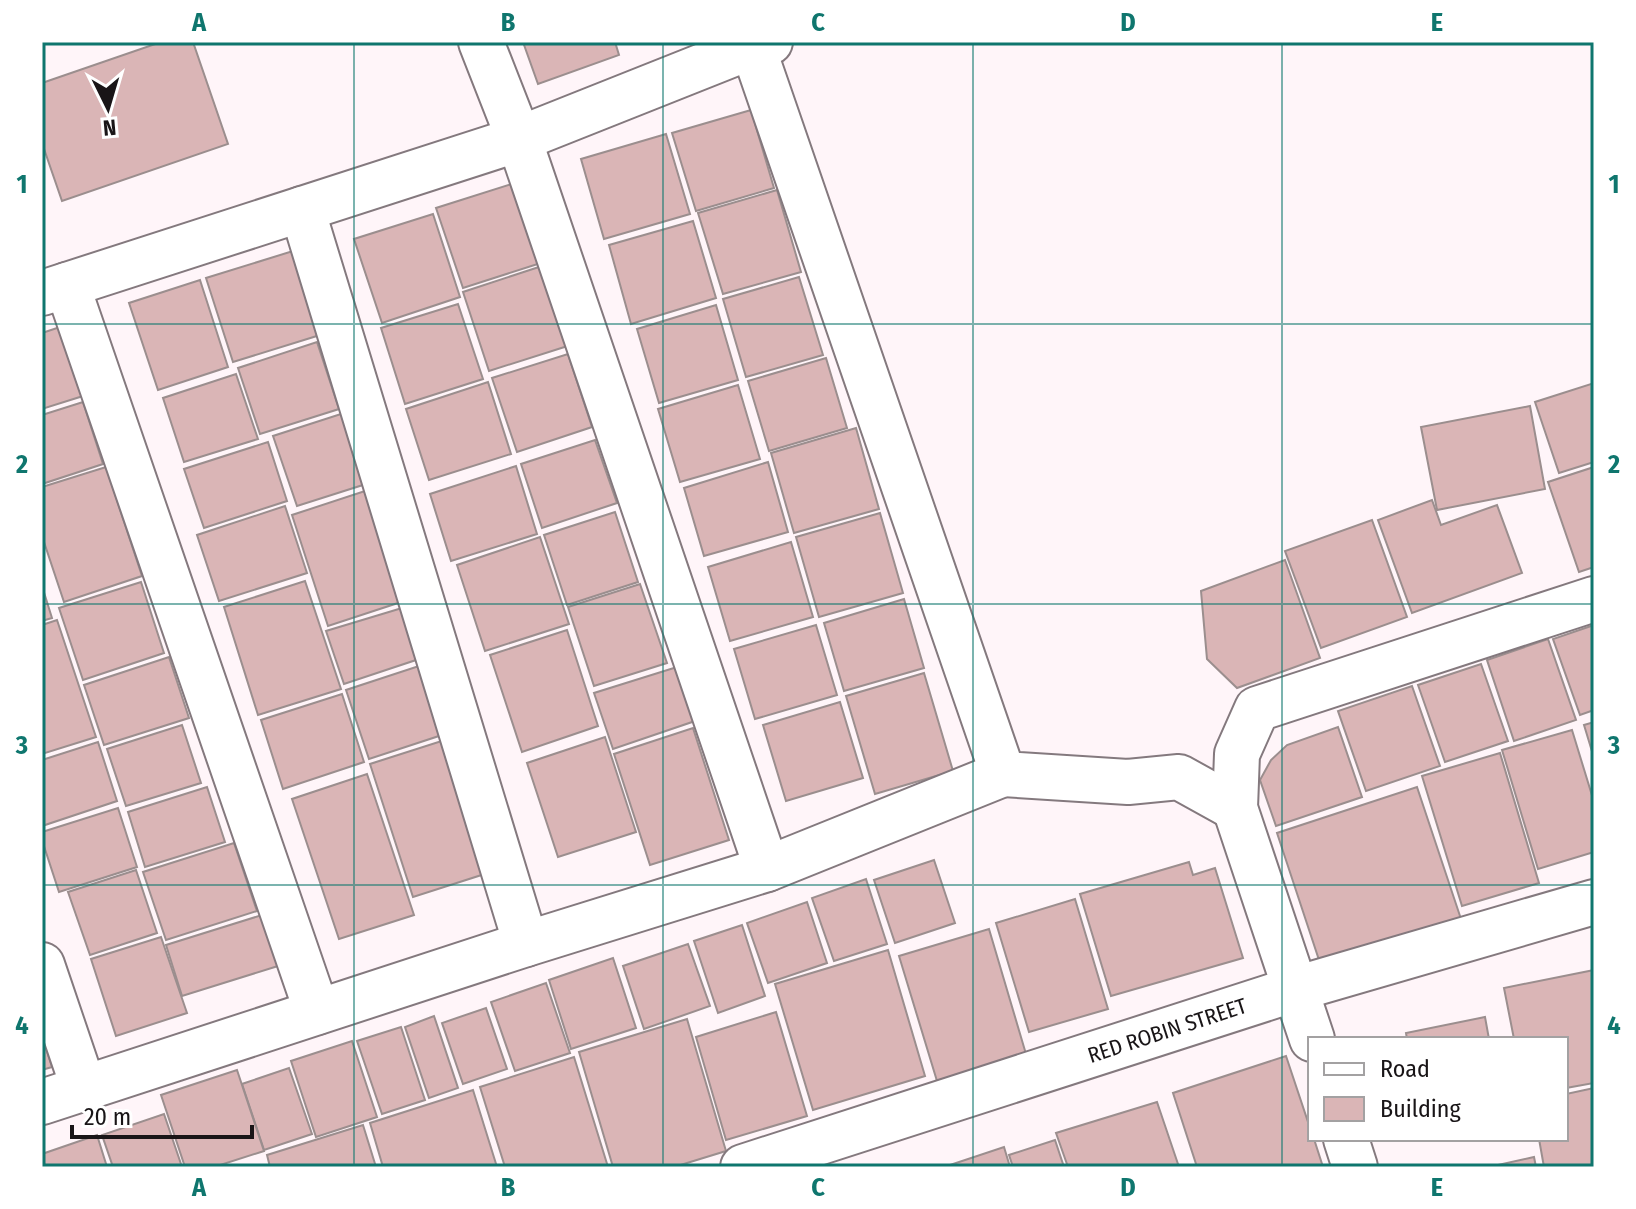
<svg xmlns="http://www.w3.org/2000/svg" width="1636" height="1209" font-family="'Fira Sans Condensed',sans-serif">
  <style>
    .building { fill: #dab5b6; stroke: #9b8e8e; stroke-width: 2 }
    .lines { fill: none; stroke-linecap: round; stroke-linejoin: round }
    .minor-casing { stroke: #84797e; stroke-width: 48 }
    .minor { stroke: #fff; stroke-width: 44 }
    .grid { fill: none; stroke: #0f766e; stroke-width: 2; stroke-opacity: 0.55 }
    .labels { text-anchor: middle; stroke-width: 6; stroke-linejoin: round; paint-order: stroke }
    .street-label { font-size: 22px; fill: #191517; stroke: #fff }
    .neatline { fill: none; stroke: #0f766e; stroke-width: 3 }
    .grid-label { font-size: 26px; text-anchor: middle; font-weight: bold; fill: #0f766e }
  </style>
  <rect width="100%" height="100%" fill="#fff5f9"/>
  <g class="building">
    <path d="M161,42H193L228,144L62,201L42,143V83Z"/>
    <path d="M523,42H615L619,55L538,84Z"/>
    <path d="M751,110L774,188L696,211L672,133Z"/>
    <path d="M666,134L690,214L604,239L581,159Z"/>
    <path d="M521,181L547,261L463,288L436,208Z"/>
    <path d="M777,190L801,272L723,294L698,213Z"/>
    <path d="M433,214L460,297L382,323L354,239Z"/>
    <path d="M693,221L716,298L631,324L609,245Z"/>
    <path d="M293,251L320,335L233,362L206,278Z"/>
    <path d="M551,263L577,343L489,371L463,292Z"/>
    <path d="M799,277L823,355L746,377L723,299Z"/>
    <path d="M200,280L228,367L158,390L129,303Z"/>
    <path d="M458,304L483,379L405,404L381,328Z"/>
    <path d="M716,305L738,380L659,403L637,329Z"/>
    <path d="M60,327L83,396L42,409V333Z"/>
    <path d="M317,342L339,409L260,434L238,368Z"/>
    <path d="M568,354L592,427L517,452L492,378Z"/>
    <path d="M826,358L847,428L769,451L748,381Z"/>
    <path d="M236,374L258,439L184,462L163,398Z"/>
    <path d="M488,382L511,454L429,480L406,409Z"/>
    <path d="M1594,383V462L1559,473L1535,402Z"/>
    <path d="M738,385L760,459L680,482L658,409Z"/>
    <path d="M83,402L103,464L42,484V415Z"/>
    <path d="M1530,406L1545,489L1437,510L1421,427Z"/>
    <path d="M344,413L366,484L297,506L273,436Z"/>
    <path d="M856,428L879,509L794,533L771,453Z"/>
    <path d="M595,440L617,503L542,528L521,464Z"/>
    <path d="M268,442L287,501L204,528L184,469Z"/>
    <path d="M768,462L788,532L704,556L684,488Z"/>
    <path d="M516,466L537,534L451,561L430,494Z"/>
    <path d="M106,467L142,576L64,602L42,536V487Z"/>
    <path d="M1594,467V567L1579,572L1548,482Z"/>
    <path d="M368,490L404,601L328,626L292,515Z"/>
    <path d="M1432,500L1441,525L1497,505L1522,573L1412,613L1378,520Z"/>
    <path d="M285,506L307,573L219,601L197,535Z"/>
    <path d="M615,512L638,582L567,605L544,535Z"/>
    <path d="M880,513L903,593L819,617L796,537Z"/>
    <path d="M1372,520L1407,617L1321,648L1285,551Z"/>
    <path d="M540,537L569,624L485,651L457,565Z"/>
    <path d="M791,542L813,617L730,641L708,567Z"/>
    <path d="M1285,560L1320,658L1237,688L1207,659L1201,591Z"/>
    <path d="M305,581L341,689L258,715L224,607Z"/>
    <path d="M141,582L164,653L83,680L59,608Z"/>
    <path d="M640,584L667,663L594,686L568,607Z"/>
    <path d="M42,586L52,618L42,621Z"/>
    <path d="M904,599L924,668L844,691L824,623Z"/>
    <path d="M402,608L419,659L344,684L326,631Z"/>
    <path d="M57,620L96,737L42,754V625Z"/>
    <path d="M816,625L837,695L755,719L734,649Z"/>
    <path d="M1594,625V710L1580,715L1553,639Z"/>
    <path d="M567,630L598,726L522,752L490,655Z"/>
    <path d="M1548,639L1576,720L1514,741L1487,660Z"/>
    <path d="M169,657L189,718L104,745L84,685Z"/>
    <path d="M1481,664L1508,741L1445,762L1418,685Z"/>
    <path d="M422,665L445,734L369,759L346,690Z"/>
    <path d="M677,667L695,721L613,749L594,693Z"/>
    <path d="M924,673L953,771L875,794L846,696Z"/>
    <path d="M1412,686L1440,766L1366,791L1338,711Z"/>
    <path d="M342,694L364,762L283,789L261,720Z"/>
    <path d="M840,702L863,778L786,801L763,725Z"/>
    <path d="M1594,722V758L1584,725Z"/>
    <path d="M182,725L201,783L126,806L107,749Z"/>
    <path d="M1338,727L1362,797L1276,826L1260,780L1271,760L1287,745Z"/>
    <path d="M693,728L729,840L650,865L614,754Z"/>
    <path d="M1572,730L1594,802V852L1538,869L1502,750Z"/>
    <path d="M605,737L636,832L558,857L527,763Z"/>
    <path d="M451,738L494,871L413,897L370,764Z"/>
    <path d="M98,742L117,801L42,826V760Z"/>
    <path d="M1500,753L1539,883L1462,906L1422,776Z"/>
    <path d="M367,774L414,915L339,939L292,799Z"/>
    <path d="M207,787L225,842L145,867L128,812Z"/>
    <path d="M1417,787L1461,919L1321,966L1277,833Z"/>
    <path d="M118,808L137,867L59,892L42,840V832Z"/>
    <path d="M234,843L257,911L166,940L143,872Z"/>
    <path d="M934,860L955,923L895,943L874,880Z"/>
    <path d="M1189,862L1193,875L1215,868L1243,958L1111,996L1080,894Z"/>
    <path d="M136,870L157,933L90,955L68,892Z"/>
    <path d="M866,879L887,944L834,961L812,898Z"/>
    <path d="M1075,899L1108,1009L1029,1032L996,923Z"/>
    <path d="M807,902L827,963L768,983L747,923Z"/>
    <path d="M262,915L278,966L182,996L166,945Z"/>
    <path d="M742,925L765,996L718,1013L694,941Z"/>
    <path d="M989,929L1026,1054L937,1081L899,956Z"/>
    <path d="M161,937L187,1013L116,1036L91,959Z"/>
    <path d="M688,944L710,1006L644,1029L623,966Z"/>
    <path d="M888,950L925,1076L813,1110L775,984Z"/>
    <path d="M613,958L636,1028L571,1049L549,980Z"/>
    <path d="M1594,970V1083L1566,1088V1039H1514L1504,988Z"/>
    <path d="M546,983L570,1053L515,1071L491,1002Z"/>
    <path d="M486,1008L507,1069L463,1084L442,1023Z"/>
    <path d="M776,1012L807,1116L726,1140L696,1037Z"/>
    <path d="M434,1016L458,1088L429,1098L405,1027Z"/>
    <path d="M1485,1017L1489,1039H1407L1406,1033Z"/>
    <path d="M687,1019L726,1151L674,1167H613L579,1052Z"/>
    <path d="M401,1027L425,1100L382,1114L357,1041Z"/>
    <path d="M42,1036L52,1067L42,1070Z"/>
    <path d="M352,1041L377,1117L316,1137L291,1061Z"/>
    <path d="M1286,1056L1310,1128V1139H1314L1323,1167H1197L1173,1093Z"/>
    <path d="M574,1057L608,1167H505L480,1087Z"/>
    <path d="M289,1068L312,1134L264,1150L242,1084Z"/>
    <path d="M237,1070L264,1151L214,1167H185L161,1095Z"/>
    <path d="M1594,1088V1167H1544L1539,1139H1566V1094Z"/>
    <path d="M473,1090L497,1167H383L370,1123Z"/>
    <path d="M1157,1102L1179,1167H1068L1056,1133Z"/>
    <path d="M164,1114L182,1167H113L102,1135Z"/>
    <path d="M363,1125L376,1167H270L267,1155Z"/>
    <path d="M97,1135L107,1167H45L42,1154Z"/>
    <path d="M1055,1140L1064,1167H1013L1009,1155Z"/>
    <path d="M1004,1147L1010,1167H950V1165Z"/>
    <path d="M1534,1157L1536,1167H1489Z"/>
  </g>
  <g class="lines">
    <defs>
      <g id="minor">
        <path d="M481,42L519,139L767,869"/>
        <path d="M751,42L1003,774L1128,782L1179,777L1235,808"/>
        <path d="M302,209L526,944"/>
        <path d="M67,285L317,1012"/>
        <path d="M42,293L519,139L753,46L770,42"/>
        <path d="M42,965L84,1089"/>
        <path d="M1312,1039L1235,808L1237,754L1257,709L1594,599"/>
        <path d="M42,1102L526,944L767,869L1003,774"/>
        <path d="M1346,1139L1355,1167"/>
        <path d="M743,1167L1295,989L1594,902"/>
      </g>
    </defs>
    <use href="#minor" class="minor-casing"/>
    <use href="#minor" class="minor"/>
  </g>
  <path class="grid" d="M354,42V1167M663,42V1167M973,42V1167M1282,42V1167M42,324H1594M42,604H1594M42,885H1594"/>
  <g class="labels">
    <g class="street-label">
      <text transform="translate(1167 1030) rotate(-18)" y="8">RED ROBIN STREET</text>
    </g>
  </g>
  <rect width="1636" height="1209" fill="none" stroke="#ffffff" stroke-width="88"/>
  <rect x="1308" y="1037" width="260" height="104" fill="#ffffff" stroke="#a3a1a2" stroke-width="2"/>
  <rect x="1324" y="1063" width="40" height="12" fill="#ffffff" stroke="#a3a1a2" stroke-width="2"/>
  <text x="1380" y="1077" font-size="24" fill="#191517">Road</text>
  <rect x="1324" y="1097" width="40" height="24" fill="#dab5b6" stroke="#a3a1a2" stroke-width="2"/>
  <text x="1380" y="1117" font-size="24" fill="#191517">Building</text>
  <g transform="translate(108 108) rotate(175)" stroke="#ffffff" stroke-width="6" paint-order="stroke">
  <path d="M0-6L14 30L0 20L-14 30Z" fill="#191517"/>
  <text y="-12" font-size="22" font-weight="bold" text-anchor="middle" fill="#191517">N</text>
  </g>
  <path d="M72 1125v12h180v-12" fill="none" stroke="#191517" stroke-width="4"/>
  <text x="84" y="1125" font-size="24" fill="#191517" stroke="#ffffff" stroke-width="6" paint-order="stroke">20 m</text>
  <rect x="44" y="44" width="1548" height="1121" class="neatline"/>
  <g class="grid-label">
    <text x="199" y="31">A</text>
    <text x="508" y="31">B</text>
    <text x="818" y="31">C</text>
    <text x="1128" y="31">D</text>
    <text x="1437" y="31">E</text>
    <text x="22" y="193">1</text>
    <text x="1614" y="193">1</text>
    <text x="22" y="473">2</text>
    <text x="1614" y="473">2</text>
    <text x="22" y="754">3</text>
    <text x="1614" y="754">3</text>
    <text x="22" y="1034">4</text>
    <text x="1614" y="1034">4</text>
    <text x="199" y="1196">A</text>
    <text x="508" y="1196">B</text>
    <text x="818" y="1196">C</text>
    <text x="1128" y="1196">D</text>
    <text x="1437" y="1196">E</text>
  </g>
</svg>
